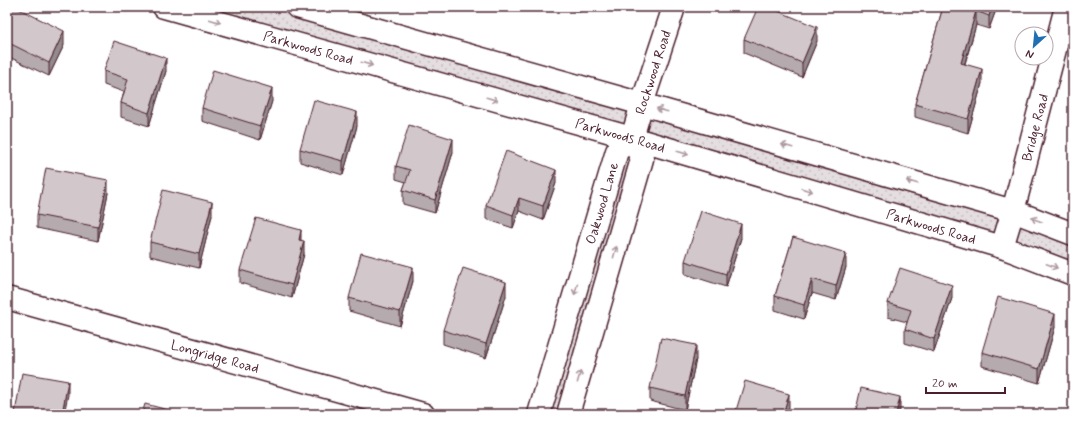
<svg xmlns="http://www.w3.org/2000/svg" width="1080" height="421" font-family="Mynerve,sans-serif">
  <style>
    .park { fill: url(#park-dots); stroke: #987e86 }
    .lines { fill: none; stroke-linecap: round; stroke-linejoin: round }
    .minor-casing { stroke: #4a1f2b; stroke-width: 25 }
    .minor { stroke: #fff; stroke-width: 22 }
    .wall { fill: #b5abaf; stroke: #4a1f2b }
    .shaded-wall { fill: #938b8e; stroke: #4a1f2b }
    .building { fill: #d2c7cb; stroke: #4a1f2b }
    .oneway { stroke: #ae9aa0 }
    .labels { text-anchor: middle; stroke-width: 3; stroke-linejoin: round; paint-order: stroke }
    .street-label { font-size: 14px; fill: #4a1f2b; stroke: #fff }
  </style>
  <defs>
    <pattern id="park-dots" width="8" height="8" patternUnits="userSpaceOnUse"><rect width="8" height="8" fill="#e5dee0"/><path d="M2 2h.1M6 6h.1" fill="none" stroke="#c6bec0" stroke-width="1.8" stroke-linecap="round"/></pattern>
  </defs>
  <rect width="100%" height="100%" fill="#fff"/>
  <filter id="ink" filterUnits="userSpaceOnUse"><feTurbulence type="fractalNoise" baseFrequency=".025" numOctaves="2"/><feDisplacementMap in="SourceGraphic" scale="8" xChannelSelector="R" yChannelSelector="G"/><feConvolveMatrix kernelMatrix="1 2 1 2 8 2 1 2 1" color-interpolation-filters="sRGB"/></filter>
  <g filter="url(#ink)">
    <path class="park" d="M164,7H299L1073,234V274L632,138L642,159L568,414H539L631,138Z"/>
    <g class="lines">
      <defs>
        <g id="minor">
          <path id="s1" d="M164,7L632,138L1002,247L1073,274"/>
          <path d="M297,7L642,104L1013,211L1073,234"/>
          <path id="s2" d="M632,138L642,104L674,7"/>
          <path id="s3" d="M1002,247L1013,211L1066,7"/>
          <path id="s4" d="M7,298L423,414"/>
          <path id="s5" d="M539,414L617,151L632,138L642,159L568,414"/>
        </g>
      </defs>
      <use href="#minor" class="minor-casing"/>
      <use href="#minor" class="minor"/>
    </g>
    <g class="wall">
      <path d="M564,7H582L580,12Z"/>
      <path d="M943,7H997L989,29L976,25L965,64L982,83L968,133L915,117V104Z"/>
      <path d="M7,19L64,45L49,76L7,56Z"/>
      <path d="M744,39L817,41L802,77L744,53Z"/>
      <path d="M104,71H166L149,126L121,117V103L124,92L104,85Z"/>
      <path d="M272,101L260,140L202,121V108Z"/>
      <path d="M357,126L343,175L300,162V149Z"/>
      <path d="M453,152L435,213L403,204V190L406,182L396,179V166Z"/>
      <path d="M556,183L543,220L519,211L513,228L486,219V205Z"/>
      <path d="M108,193L98,241L37,228V215Z"/>
      <path d="M212,215L199,268L150,256V242Z"/>
      <path d="M793,237L846,267L836,300L812,293L804,319L775,310V296Z"/>
      <path d="M741,238L726,287L685,274V261Z"/>
      <path d="M301,240L304,254L292,298L240,283V270Z"/>
      <path d="M413,281L400,326L349,311V298Z"/>
      <path d="M506,296L486,358L443,344V330Z"/>
      <path d="M952,298L934,352L905,343V329L907,322L888,317V303Z"/>
      <path d="M1055,327L1039,383L982,366V352Z"/>
      <path d="M696,359L685,410L650,401V388Z"/>
    </g>
    <g class="shaded-wall">
      <path d="M992,7H997L989,29V16Z"/>
      <path d="M976,11V25L961,76V63Z"/>
      <path d="M817,27V41L802,77V63Z"/>
      <path d="M64,31V45L49,76V63Z"/>
      <path d="M166,58V71L149,126V113Z"/>
      <path d="M982,69V83L968,133V119Z"/>
      <path d="M272,88V101L260,140V126Z"/>
      <path d="M357,112V126L343,175V161Z"/>
      <path d="M453,139V152L435,213V200Z"/>
      <path d="M556,170V183L543,220V206Z"/>
      <path d="M108,180V193L98,241V227Z"/>
      <path d="M519,198V211L513,228V215Z"/>
      <path d="M212,202V215L199,268V254Z"/>
      <path d="M741,224V238L726,287V274Z"/>
      <path d="M301,230V244L299,240Z"/>
      <path d="M304,241V254L292,298V285Z"/>
      <path d="M846,253V267L836,300V286Z"/>
      <path d="M413,267V281L400,326V312Z"/>
      <path d="M812,279V293L804,319V305Z"/>
      <path d="M506,282V296L486,358V344Z"/>
      <path d="M952,285V298L934,352V339Z"/>
      <path d="M1055,314V327L1039,383V369Z"/>
      <path d="M696,345V359L685,410V396Z"/>
      <path d="M68,381V395L64,414H62Z"/>
      <path d="M789,394V408L787,414H783Z"/>
      <path d="M900,397V410L899,414H896Z"/>
    </g>
    <g class="building">
      <path d="M13,7H15L64,31L49,63L7,42V19Z"/>
      <path d="M758,7H768L817,27L802,63L744,39Z"/>
      <path d="M943,7H992L989,16L976,11L961,63L982,69L968,119L915,104Z"/>
      <path d="M114,41L166,58L149,113L121,103L128,79L104,71Z"/>
      <path d="M213,70L272,88L260,126L202,108Z"/>
      <path d="M314,100L357,112L343,161L300,149Z"/>
      <path d="M409,125L453,139L435,200L403,190L410,170L396,166Z"/>
      <path d="M506,151L556,170L543,206L519,198L513,215L486,205Z"/>
      <path d="M46,168L108,180L98,227L37,215Z"/>
      <path d="M163,190L212,202L199,254L150,242Z"/>
      <path d="M701,211L741,224L726,274L685,261Z"/>
      <path d="M256,218L301,230L299,240L304,241L292,285L240,270Z"/>
      <path d="M793,237L846,253L836,286L812,279L804,305L775,296Z"/>
      <path d="M361,253L413,267L400,312L349,298Z"/>
      <path d="M463,268L506,282L486,344L443,330Z"/>
      <path d="M900,268L952,285L934,339L905,329L911,310L888,303Z"/>
      <path d="M998,297L1055,314L1039,369L982,352Z"/>
      <path d="M661,338L696,345L685,396L650,388Z"/>
      <path d="M22,373L68,381L62,414H22L15,413Z"/>
      <path d="M745,381L789,394L783,414H735Z"/>
      <path d="M861,388L900,397L896,414H855Z"/>
      <path d="M145,404L184,414H142Z"/>
    </g>
    <defs><path id="oneway-shaft" d="M-6 0H5M1.5-3L5.5 0L1.5 3" fill="none" stroke-width="1.6" stroke-linecap="round" stroke-linejoin="round"/></defs>
    <g class="oneway">
      <use href="#oneway-shaft" transform="translate(215 21) rotate(16)"/>
      <use href="#oneway-shaft" transform="translate(367 64) rotate(16)"/>
      <use href="#oneway-shaft" transform="translate(492 99) rotate(16)"/>
      <use href="#oneway-shaft" transform="translate(662 110) rotate(-164)"/>
      <use href="#oneway-shaft" transform="translate(787 146) rotate(-164)"/>
      <use href="#oneway-shaft" transform="translate(683 153) rotate(16)"/>
      <use href="#oneway-shaft" transform="translate(912 182) rotate(-164)"/>
      <use href="#oneway-shaft" transform="translate(807 190) rotate(16)"/>
      <use href="#oneway-shaft" transform="translate(1037 220) rotate(-159)"/>
      <use href="#oneway-shaft" transform="translate(615 252) rotate(-74)"/>
      <use href="#oneway-shaft" transform="translate(1052 266) rotate(21)"/>
      <use href="#oneway-shaft" transform="translate(576 289) rotate(106)"/>
      <use href="#oneway-shaft" transform="translate(579 377) rotate(-74)"/>
    </g>
  </g>
  <g class="labels">
    <g class="street-label">
      <text dy="5" stroke="none"><textPath href="#s1" startOffset="150">Parkwoods Road</textPath></text>
      <text dy="5" stroke="none"><textPath href="#s2" startOffset="69">Rockwood Road</textPath></text>
      <text dy="5" stroke="none"><textPath href="#s3" startOffset="124">Bridge Road</textPath></text>
      <text dy="5" stroke="none"><textPath href="#s1" startOffset="474">Parkwoods Road</textPath></text>
      <text dy="5" stroke="none"><textPath href="#s5" startOffset="220">Oakwood Lane</textPath></text>
      <text dy="5" stroke="none"><textPath href="#s1" startOffset="798">Parkwoods Road</textPath></text>
      <text dy="5" stroke="none"><textPath href="#s4" startOffset="216">Longridge Road</textPath></text>
    </g>
  </g>
  <rect width="1080" height="421" fill="none" stroke="#fff" stroke-width="24"/>
  <rect x="12" y="12" width="1056" height="397" fill="none" stroke="#4a1f2b" stroke-width="1.5" filter="url(#ink)"/>
  <g transform="translate(1034 46) rotate(207)"><circle r="19" fill="#ffffff" stroke="#b7a5aa"/>
  <path d="M0-3L7 15L0 10L-7 15Z" fill="#1f6fb2"/>
  <text y="-6" font-size="11" font-weight="bold" text-anchor="middle" fill="#4a1f2b">N</text>
  </g>
  <path d="M926 387v6h79v-6" fill="none" stroke="#4a1f2b" stroke-width="2"/>
  <text x="932" y="387" font-size="12" fill="#4a1f2b" stroke="#ffffff" stroke-width="3" paint-order="stroke">20 m</text>
</svg>
